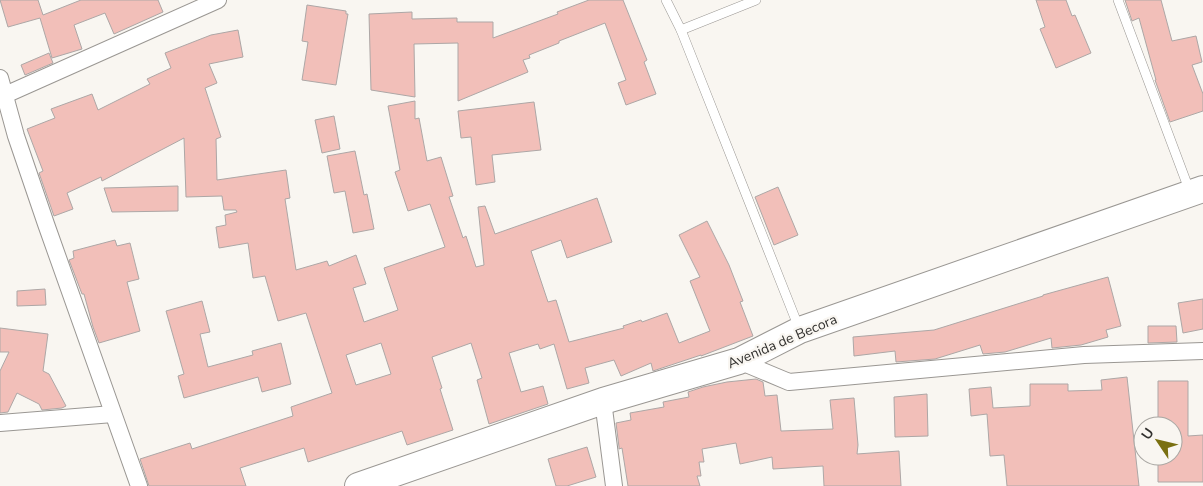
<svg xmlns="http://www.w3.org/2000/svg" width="1203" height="486" font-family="'Nunito Sans',sans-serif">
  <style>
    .building { fill: #f2bfb9; stroke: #ada7a6; fill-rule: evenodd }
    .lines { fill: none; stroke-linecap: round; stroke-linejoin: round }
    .lane-casing { stroke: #9a9793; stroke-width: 10 }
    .street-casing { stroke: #9a9793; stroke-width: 18 }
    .primary-casing { stroke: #9a9793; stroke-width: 28 }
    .lane { stroke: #fff; stroke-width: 9 }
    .street { stroke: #fff; stroke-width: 16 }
    .primary { stroke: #fff; stroke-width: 26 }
    .labels { text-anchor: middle; stroke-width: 4.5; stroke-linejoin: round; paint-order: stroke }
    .street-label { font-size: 14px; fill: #32312f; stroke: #f9f6f1 }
  </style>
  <rect width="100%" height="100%" fill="#f9f6f1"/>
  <g class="building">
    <path d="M0,0H38L43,15L81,0H158L163,12L114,34L105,13L74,25L82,49L52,58L40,18L8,27Z"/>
    <path d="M589,0H623L647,60L644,62L656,94L626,105L618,83L626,80L605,23L559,41V43L529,55L530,58L523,60L528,72L458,101V43L414,44L415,97L371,90L369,14L412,12V19L457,18V22H493V38L558,14L557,12Z"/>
    <path d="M1036,0H1066L1072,16L1075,15L1091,53L1056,68L1040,29L1045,27Z"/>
    <path d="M1125,0H1161L1172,41L1196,36L1202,62L1192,65L1203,94V111L1170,122L1155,80H1156L1139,18L1132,21Z"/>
    <path d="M307,5L346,11V14H348L336,85L302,80L308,42L302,41Z"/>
    <path d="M238,30L243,57L209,64L217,83L205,88L221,137L216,139L217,180L286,170L290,198L285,199L296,270L327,261L329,266L356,255L366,284L353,288L364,322L398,310L384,268L445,247L430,204L408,211L395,172L400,170L388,106L415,101V119L419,118L427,161L441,157L453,196L449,197L463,238L466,236L476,267L484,265L478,207L485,206L495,234L597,198L612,242L567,258L561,240L531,251L548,302L556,300L569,342L624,328L623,326L641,320L642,322L667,313L679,343L710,331L690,281L700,277L679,235L707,221L729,265L743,301L740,302L753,336L701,356V355L653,371L651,363L621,376L614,360L585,368L589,383L567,389L554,344L540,349L538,344L509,353L521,392L543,386L548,404L489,424L477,380L482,378L471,343L432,357L442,388L440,389L453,430L407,445L402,431L308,462L304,448L240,468L246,486H149L140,459L190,443L192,449L293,416L291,407L332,393L306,313L278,321L265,276L253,278L248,243L219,248L216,227L226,225L225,215L237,212L236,210H224L222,196L186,197L184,138L102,181L101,177L67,193L73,209L54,216L39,173L43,171L27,129L55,118L51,109L92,94L98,110L150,84L147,79L171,68L165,53L211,35ZM381,343L391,374L356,385L346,355Z"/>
    <path d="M49,53L53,63L25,75L21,65Z"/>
    <path d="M534,102L541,150L492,155L495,182L476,185L471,137L461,138L458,111Z"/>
    <path d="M334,116L340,149L322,153L315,120Z"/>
    <path d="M355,151L364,195L367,194L374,229L353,233L345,191L334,193L327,156Z"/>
    <path d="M178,186V211L112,212L104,188Z"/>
    <path d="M778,187L798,235L774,245L755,197Z"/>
    <path d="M115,240L117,246L130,243L139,279L127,282L140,331L99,343L93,327L84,294H82L69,260L74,258L73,251Z"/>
    <path d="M1108,277L1121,326L1106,330L1108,337L1081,345L1052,348L1051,338L1005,352L983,354L980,345L935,359L896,362L895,351L854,356L853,337L934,330L1043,296V295Z"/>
    <path d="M45,289L46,305L17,306V291Z"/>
    <path d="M1203,299V329L1183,333L1178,303Z"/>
    <path d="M202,301L210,332L200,334L208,367L253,355L252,351L281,343L291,384L262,392L258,377L184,398L178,376L184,374L166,311Z"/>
    <path d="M1148,326H1176L1177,342L1148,343Z"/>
    <path d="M0,328L48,334L43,371L49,374L66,406L62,408L42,410L39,404L17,393L8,412L0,413V371L9,352H0Z"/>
    <path d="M1127,377L1139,486H1007L1004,455L990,456L987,414L971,416L969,389L991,387L993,408L1030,406V384H1068V391L1102,390L1101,380Z"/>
    <path d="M756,379L763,382L765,396L777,395L781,431L833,429L830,400L854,398L858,445L857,454L899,451L901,486H824L823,466L773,469L772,457L740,464L736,443L702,449L704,462H699L701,476H697L700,486H628L622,448L619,449V447L616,423L631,420L630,413L664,407L663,402L689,397L688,392L703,387L727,382Z"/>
    <path d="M1158,381H1188V436L1203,435V482H1158V456H1173V426H1158Z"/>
    <path d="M927,394L928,436L895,437L894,397Z"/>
    <path d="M587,447L596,477L567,486H556L548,459Z"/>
  </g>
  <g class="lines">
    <defs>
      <g id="lane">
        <path d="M666,0L681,30L799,328"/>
        <path d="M1118,0L1190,192"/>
        <path d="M681,30L756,0"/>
      </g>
      <g id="street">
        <path d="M0,78L16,136L46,224L139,486"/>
        <path d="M5,95L218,0"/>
        <path d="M739,361L789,382L1084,355L1203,351"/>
        <path d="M603,401L614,486"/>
        <path d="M0,423L113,414"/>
      </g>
      <path id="primary" d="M358,486L603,401L739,361L800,330L1203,189"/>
    </defs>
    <use href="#lane" class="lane-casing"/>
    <use href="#street" class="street-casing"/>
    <use href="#primary" class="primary-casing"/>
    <use href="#lane" class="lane"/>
    <use href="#street" class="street"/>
    <use href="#primary" class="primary"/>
  </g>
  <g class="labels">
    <g class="street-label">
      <text transform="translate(782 341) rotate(-23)" y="5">Avenida de Becora</text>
    </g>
  </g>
  <g transform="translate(1158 441) rotate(305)"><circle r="24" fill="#f9f6f1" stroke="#a9a7a3"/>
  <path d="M0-4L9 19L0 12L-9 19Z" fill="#7a7011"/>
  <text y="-8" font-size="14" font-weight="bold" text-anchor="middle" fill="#32312f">U</text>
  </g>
</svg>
